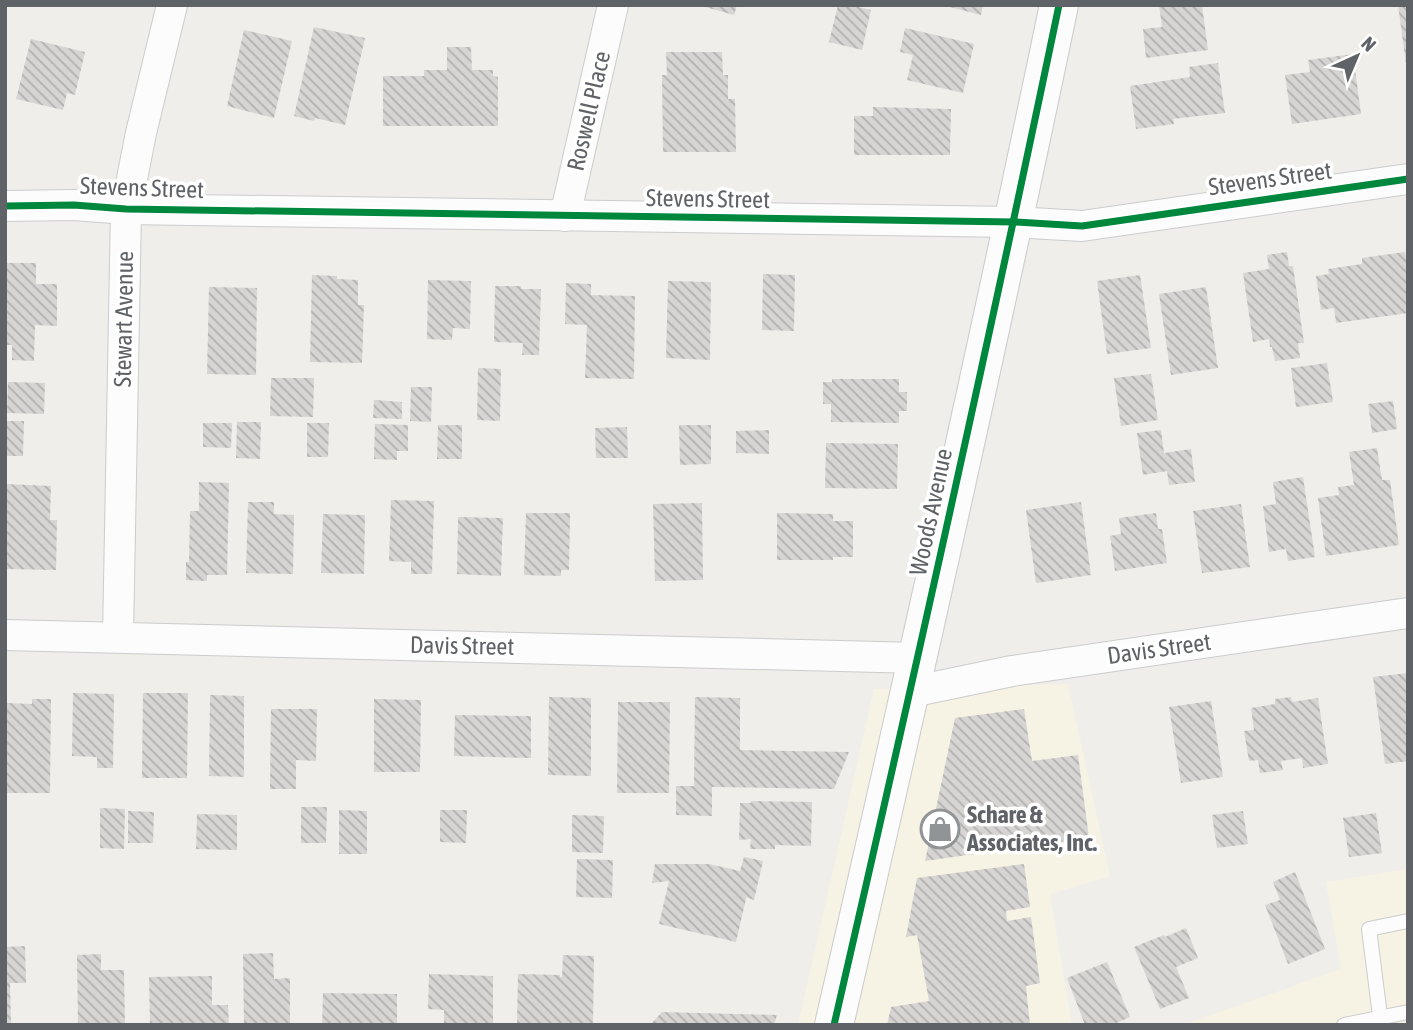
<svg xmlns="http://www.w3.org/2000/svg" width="1413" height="1030" font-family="'Asap Condensed',sans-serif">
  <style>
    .commercial { fill: #f7f3e4 }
    .building { fill: url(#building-back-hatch) }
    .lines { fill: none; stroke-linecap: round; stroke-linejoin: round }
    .lane-casing { stroke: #cbcccc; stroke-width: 16 }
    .street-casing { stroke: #cbcccc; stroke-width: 32 }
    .secondary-casing { stroke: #cacacb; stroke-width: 40 }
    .lane { stroke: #fdfcfc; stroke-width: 14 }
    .street { stroke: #fdfcfc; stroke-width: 30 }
    .secondary { stroke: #fdfcfc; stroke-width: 38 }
    .cycleway-casing { stroke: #fff; stroke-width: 11 }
    .cycleway { stroke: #00873e; stroke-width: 7 }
    .labels { text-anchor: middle; stroke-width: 7; stroke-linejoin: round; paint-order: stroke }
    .street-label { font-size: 24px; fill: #5f6368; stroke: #fff }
    .poi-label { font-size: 24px; font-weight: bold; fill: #5f6368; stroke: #fff; text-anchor: start }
  </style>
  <defs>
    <pattern id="building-back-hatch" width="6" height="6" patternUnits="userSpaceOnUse" patternTransform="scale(1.75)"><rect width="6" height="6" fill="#d6d5d3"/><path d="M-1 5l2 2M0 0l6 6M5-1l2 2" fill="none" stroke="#b1b0af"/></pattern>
  </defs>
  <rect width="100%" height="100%" fill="#efeeea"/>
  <g class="commercial">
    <path d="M1068,684L1110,876L1050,894L1072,1025H798L874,689Z"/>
    <path d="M1408,869V1025H1183L1341,969L1326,882Z"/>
  </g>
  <g class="building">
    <path d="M698,5H737L734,15Z"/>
    <path d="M838,5H850L871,10L862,50L829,42Z"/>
    <path d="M942,5H983L981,15Z"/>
    <path d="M1159,5H1202L1208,50L1146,58L1143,29L1162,27Z"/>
    <path d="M1398,5H1408V64H1406Z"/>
    <path d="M314,27L365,38L345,125L315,118L314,121L294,116Z"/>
    <path d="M905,28L974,44L963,93L907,80L913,55L900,52Z"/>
    <path d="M244,30L292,41L274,118L227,106Z"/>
    <path d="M31,39L85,52L75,95L67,93L63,110L16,99Z"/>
    <path d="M447,47H471L472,70H493V76L498,77V126H383V76H424V70H447Z"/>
    <path d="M666,52H722L723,75H728V99H735L736,152H663L662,75H667Z"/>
    <path d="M1353,54L1361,114L1292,124L1285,75L1310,72L1308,60Z"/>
    <path d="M1218,63L1225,113L1173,119L1174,124L1136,129L1130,86L1190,77L1189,67Z"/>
    <path d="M873,107L951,109L950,155H854V116H873Z"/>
    <path d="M1287,252L1289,266H1293L1304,343H1298L1300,358L1275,361L1272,347H1270L1269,339L1253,342L1243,273L1269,269L1267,255Z"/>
    <path d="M1405,252L1408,274V313L1336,323L1334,308L1321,310L1316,276L1329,274L1328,269L1362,264V258Z"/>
    <path d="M5,263H36V284H57V326L35,325L34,361L12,360V345H5Z"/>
    <path d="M763,274L795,275L794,331L762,330Z"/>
    <path d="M312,275L337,276V279L358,280V305H364L362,363L310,362Z"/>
    <path d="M1140,275L1151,348L1107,354L1097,281Z"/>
    <path d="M428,280L471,281L470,329L453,328L452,340L427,339Z"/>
    <path d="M668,281L711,282L710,360L666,358Z"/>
    <path d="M566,283L591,284V295L635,296L634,379L585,378L587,325L565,324Z"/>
    <path d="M495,286H521V289H541L539,355H522L523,343L494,342Z"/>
    <path d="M209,287L257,288L256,375L207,374Z"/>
    <path d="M1206,287L1218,368L1171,375L1159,294Z"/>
    <path d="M1327,363L1333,402L1296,407L1291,368Z"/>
    <path d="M478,368L501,369L500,421L477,420Z"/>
    <path d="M1151,374L1158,420L1121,426L1114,378Z"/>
    <path d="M271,378H314L313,417L270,416Z"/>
    <path d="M832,379H899V392H907V411H899V423L831,422V404H823V382H832Z"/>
    <path d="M8,382L45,383L44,414L7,413Z"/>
    <path d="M411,387H432L431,422L410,421Z"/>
    <path d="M374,400L402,402V419L373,418Z"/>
    <path d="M1393,401L1397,429L1372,433L1368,404Z"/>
    <path d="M5,421H24L23,456H5Z"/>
    <path d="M237,422H261L260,459L236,458Z"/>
    <path d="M203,423H232L231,448L203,447Z"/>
    <path d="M307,423H329L328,457H307Z"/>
    <path d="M375,424L408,425V451H397V460L374,459Z"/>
    <path d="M438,425H462V459H437Z"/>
    <path d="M679,425H711V464L680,465Z"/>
    <path d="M627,427L628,458H596L595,428Z"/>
    <path d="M769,430V454L736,453V431Z"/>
    <path d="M1161,430L1164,453L1191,449L1195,482L1169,485L1167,471L1143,475L1137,433Z"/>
    <path d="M826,443L898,444L897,489L825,488Z"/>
    <path d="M1377,448L1382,480H1390L1399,545L1326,556L1318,498L1339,495L1338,487L1354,485L1349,452Z"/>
    <path d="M1303,477L1315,557L1288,561L1286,549L1269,552L1263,506L1276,504L1273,482Z"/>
    <path d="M199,482L229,483L227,575H207V581L186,580V562H189L190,511H199Z"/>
    <path d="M5,484L51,486L50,520H57L56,570L5,569Z"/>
    <path d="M391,500L434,501L432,574H411V562L389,561Z"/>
    <path d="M248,502H274V514L294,515L293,574L246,573Z"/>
    <path d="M1081,502L1091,575L1036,583L1026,510Z"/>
    <path d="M702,503L703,580L655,581L653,504Z"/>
    <path d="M1241,504L1250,567L1202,573L1193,511Z"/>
    <path d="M526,513H570L569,570H561V576L524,575Z"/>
    <path d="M777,513L833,514V521H853V557H833V560H777Z"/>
    <path d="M1156,513L1158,529H1162L1167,563L1115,571L1110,536L1121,534L1119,518Z"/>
    <path d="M323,514L365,515L364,574L321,573Z"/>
    <path d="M458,517L503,518L501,576L457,574Z"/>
    <path d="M1408,673V761L1385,764L1373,677Z"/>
    <path d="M73,693L114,694L113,768H97V757L72,756Z"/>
    <path d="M143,693H188L187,778H142Z"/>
    <path d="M210,695L244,696V777L209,776Z"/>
    <path d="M549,697L591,698V776L548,775Z"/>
    <path d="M695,697L740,698V750L849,752L834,789L712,787V816L676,815V786H694Z"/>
    <path d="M1291,697L1292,702L1318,698L1328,764L1303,768L1302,758L1281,761L1283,770L1260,773L1258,760L1249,761L1244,731L1254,730L1251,708L1275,704V699Z"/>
    <path d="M32,699H51L50,793H5V703L32,704Z"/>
    <path d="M374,699L421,700L420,772H374Z"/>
    <path d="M1211,701L1223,777L1181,783L1169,707Z"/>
    <path d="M618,702H670L669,793H617Z"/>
    <path d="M271,709H317L316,761L296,760V789H270Z"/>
    <path d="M1024,709L1032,761L1078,755L1089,838L925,861L955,718Z"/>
    <path d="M455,715L531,716V758L454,756Z"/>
    <path d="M751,801L812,802L811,846L775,845V849H750L751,839L739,840L740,803H751Z"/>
    <path d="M301,807H327L326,843H301Z"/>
    <path d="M100,808L125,809L124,849L100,848Z"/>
    <path d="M339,810L367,811V854H339Z"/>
    <path d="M440,810H467L466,843L440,842Z"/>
    <path d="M128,811L154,812L153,843H128Z"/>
    <path d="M1243,811L1248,844L1217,848L1212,815Z"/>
    <path d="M1376,813L1382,853L1349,857L1343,818Z"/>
    <path d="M197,814L237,815V850L196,849Z"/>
    <path d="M572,815L604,816L603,853L572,852Z"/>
    <path d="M744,857L763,861L754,900L746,897V899L736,942L659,924L669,881L652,883L655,864H709L740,871Z"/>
    <path d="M577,859L613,860L612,898L576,897Z"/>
    <path d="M1024,864L1030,907L1006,911L1007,921L1031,917L1040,983L1026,986L1030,1025H887L891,1007L929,1001L917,935L906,937L917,878Z"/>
    <path d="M1295,872L1325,949L1288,964L1265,905L1280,900L1273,882Z"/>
    <path d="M1186,928L1198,958L1176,967L1189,998L1160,1009L1134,947L1164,935L1165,937Z"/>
    <path d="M25,946L26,983H10L11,1025H5L6,947Z"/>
    <path d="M273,953L274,979L290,978V1025H244L243,954Z"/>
    <path d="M101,954V970H124L125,1025H78L77,955Z"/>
    <path d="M563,955L594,956L593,1025H517L518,974L560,975V977H562Z"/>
    <path d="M1107,962L1130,1017L1112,1025H1085L1067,978Z"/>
    <path d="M429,974L493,976V1025H444V1010L428,1009Z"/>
    <path d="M212,976V1005H228L229,1025H150L149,977Z"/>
    <path d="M323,993L397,994V1025H322Z"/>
    <path d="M662,1012L777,1015L774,1025H650Z"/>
  </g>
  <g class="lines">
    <defs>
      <g id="lane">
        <path d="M1380,1016L1369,929L1408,921"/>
        <path d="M1344,1025L1408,1012"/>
      </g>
      <g id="street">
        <path d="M5,206L74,205L126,209L1014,222L1082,226L1408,179"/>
        <path d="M565,216L613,5"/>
        <path d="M5,635L918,658"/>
        <path d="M118,637L126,209L141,133L172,5"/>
        <path d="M911,692L1012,671L1408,613"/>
      </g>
      <path id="secondary" d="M834,1025C912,686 988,346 1059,5"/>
    </defs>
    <use href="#lane" class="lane-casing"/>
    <use href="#street" class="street-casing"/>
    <use href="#secondary" class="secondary-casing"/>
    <use href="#lane" class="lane"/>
    <use href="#street" class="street"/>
    <use href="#secondary" class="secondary"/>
    <defs>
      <g id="cycleway">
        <path d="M5,206L74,205L126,209L1014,222L1082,226L1408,179"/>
        <path d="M834,1025C912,686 988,346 1059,5"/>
      </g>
    </defs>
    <use href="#cycleway" class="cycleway-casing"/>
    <use href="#cycleway" class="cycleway"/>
  </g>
  <defs>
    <symbol id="shop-ring" viewBox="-11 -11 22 22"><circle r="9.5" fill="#fff" stroke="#919496" stroke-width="1.5"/><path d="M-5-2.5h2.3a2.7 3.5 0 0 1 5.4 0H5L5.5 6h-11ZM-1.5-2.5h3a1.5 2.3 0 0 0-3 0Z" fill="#919496"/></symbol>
  </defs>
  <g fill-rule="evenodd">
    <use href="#shop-ring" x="918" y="807" width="44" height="44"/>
  </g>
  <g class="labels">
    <g class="street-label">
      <text transform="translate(589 111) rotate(-77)" y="8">Roswell Place</text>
      <text transform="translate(1270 179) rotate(-8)" y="8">Stevens Street</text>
      <text transform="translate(142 188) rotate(2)" y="8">Stevens Street</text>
      <text transform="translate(708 199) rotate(1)" y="8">Stevens Street</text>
      <text transform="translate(124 319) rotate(-89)" y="8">Stewart Avenue</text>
      <text transform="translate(931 512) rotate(-78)" y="8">Woods Avenue</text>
      <text transform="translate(462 646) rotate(1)" y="8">Davis Street</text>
      <text transform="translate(1159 649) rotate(-8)" y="8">Davis Street</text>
    </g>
    <g class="poi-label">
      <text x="967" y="823">Schare &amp;<tspan x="967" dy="28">Associates, Inc.</tspan></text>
    </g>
  </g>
  <rect width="1413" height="1030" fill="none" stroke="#5f6368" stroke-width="14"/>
  <g transform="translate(1357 56) rotate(44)" stroke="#ffffff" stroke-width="5" paint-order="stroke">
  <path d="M0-5L12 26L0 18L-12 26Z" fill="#5f6368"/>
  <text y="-10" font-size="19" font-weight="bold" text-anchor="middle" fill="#5f6368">N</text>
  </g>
</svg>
